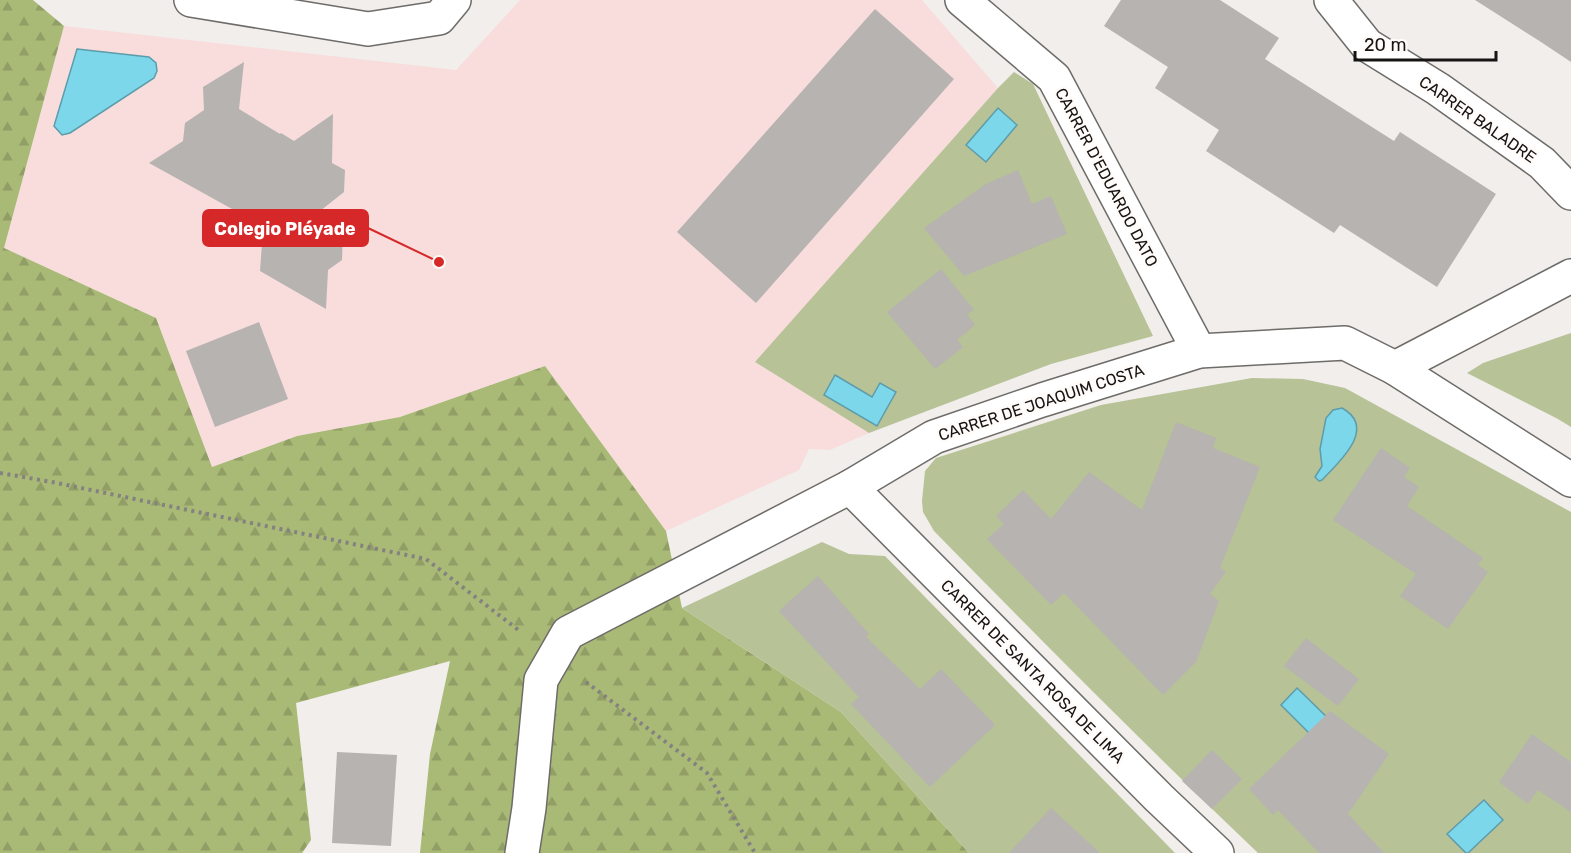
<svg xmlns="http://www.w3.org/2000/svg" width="1571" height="853" font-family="Rubik,sans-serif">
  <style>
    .education { fill: #f8dddc }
    .forest { fill: url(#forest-firs) }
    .garden { fill: #b7c297 }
    .water { fill: #7cd7eb; stroke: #5d9caa; stroke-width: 1.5 }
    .building { fill: #b6b3b0 }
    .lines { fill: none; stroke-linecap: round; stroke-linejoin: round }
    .street-casing { stroke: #6e6c69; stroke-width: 36 }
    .path { stroke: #848280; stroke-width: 4; stroke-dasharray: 3 4.5; stroke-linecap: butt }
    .street { stroke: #fff; stroke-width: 33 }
    .labels { text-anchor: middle; stroke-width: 5; stroke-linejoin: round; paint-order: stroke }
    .street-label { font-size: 16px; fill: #151413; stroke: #fefbf8 }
    .leader { fill: none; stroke: #d62828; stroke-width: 2 }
    .callout-dot { fill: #d62828; stroke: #fefbf8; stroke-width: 2 }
    .callout { fill: #d62828; stroke: #d62828; stroke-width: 2 }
    .callout-label { font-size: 18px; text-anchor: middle; font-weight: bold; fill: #fff }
  </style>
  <defs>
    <pattern id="forest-firs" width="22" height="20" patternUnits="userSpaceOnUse" patternTransform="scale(1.5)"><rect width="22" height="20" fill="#a9b976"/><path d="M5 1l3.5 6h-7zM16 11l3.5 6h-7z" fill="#919e65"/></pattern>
  </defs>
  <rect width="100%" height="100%" fill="#f1eeeb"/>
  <path class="education" d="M520,0H922L998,88L756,362L869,433L830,450L809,449L799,470L666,531L545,366L400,417L297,436L212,467L156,318L4,248L64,26L456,70Z"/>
  <path class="forest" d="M0,0H33L64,26L4,248L156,318L212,467L297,436L400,417L545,366L666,531L682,608L841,712L969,853H420L430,754L450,661L296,703L311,840L302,853H0Z"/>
  <g class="garden">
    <path d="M1014,72L1033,84L1153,336L1051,364L869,433L755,362L998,88Z"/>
    <path d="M1571,333V427L1558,419L1467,373L1483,363Z"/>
    <path d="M1252,378L1303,379L1345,388L1571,512V853H1258C1148,748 1041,640 934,531L923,512L922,501L925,471L936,458L1101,405Z"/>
    <path d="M822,542L849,554L885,556L1175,853H969L841,712L682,608Z"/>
  </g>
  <g class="water">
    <path d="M77,49L149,57L156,63L157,71L154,78L70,133L62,135L54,126Z"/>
    <path d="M998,108L1017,125L986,162L966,145Z"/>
    <path d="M835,375L872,397L880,383L896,392L877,426L824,395Z"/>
    <path d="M1342,408C1378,428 1339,462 1322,480L1319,481L1315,477L1322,466L1320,449L1326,418L1333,410Z"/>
    <path d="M1297,688L1335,725L1318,742L1281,705Z"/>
    <path d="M1484,800L1503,820L1468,853H1466L1447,834Z"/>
  </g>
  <g class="building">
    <path d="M1121,0H1220L1279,38L1265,59L1394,141L1400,132L1496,194L1437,287L1340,225L1334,233L1206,151L1219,130L1155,88L1168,67L1104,26Z"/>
    <path d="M1475,0H1571V62L1541,42Z"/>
    <path d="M875,9L954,79L756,303L677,232Z"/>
    <path d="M244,62L239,109L280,134L281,133L294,141L333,114L332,163L345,170L344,192L315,215L343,231L342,260L328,270L326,309L260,271L263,230L261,229V225L149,163L183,141L185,123L204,110L203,87Z"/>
    <path d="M1018,170L1032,204L1051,196L1067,234L964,276L924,228L986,184Z"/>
    <path d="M941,269L974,310L967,314L975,325L957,340L963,347L935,369L887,312Z"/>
    <path d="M259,322L288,399L215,427L186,351Z"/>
    <path d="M1176,422L1216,438L1213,448L1260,467L1220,568L1226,572L1210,594L1219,601L1196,662L1163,695L1064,593L1051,605L987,539L1004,524L996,516L1023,490L1051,519L1089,472L1142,510Z"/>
    <path d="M1381,448L1410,468L1404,477L1419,487L1407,506L1483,558L1478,565L1488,572L1448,629L1400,596L1416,574L1333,520Z"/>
    <path d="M818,576L869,634L866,637L920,689L941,669L995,725L930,787L851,704L859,697L779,611Z"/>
    <path d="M1306,638L1359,679L1338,706L1284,666Z"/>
    <path d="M1330,711L1389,754L1348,814L1384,853H1319L1278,810L1273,815L1249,789Z"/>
    <path d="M1532,734L1571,762V812L1538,790L1528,804L1499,782Z"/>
    <path d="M1212,750L1242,779L1212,809L1182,781Z"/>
    <path d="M337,752L397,755L391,846L332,843Z"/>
    <path d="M1051,808L1100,853H1009Z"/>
  </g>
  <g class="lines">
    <defs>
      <g id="street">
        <path d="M191,0L368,29L439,18L454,0"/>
        <path d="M962,0L1054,78L1199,351"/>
        <path d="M1331,0L1367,45L1438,89L1542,163L1571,193"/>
        <path d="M1395,368L1571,276"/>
        <path d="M850,487L1159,798L1217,853"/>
        <path d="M522,853L529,808L541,680L568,633L850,487L934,437L1042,400L1199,351L1345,343L1395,368L1571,480"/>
      </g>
    </defs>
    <use href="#street" class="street-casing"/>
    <g class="path">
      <path d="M0,473L52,482L426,559L521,632"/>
      <path d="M586,682L707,773L755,853"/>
    </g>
    <use href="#street" class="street"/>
  </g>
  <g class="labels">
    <g class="street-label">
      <text transform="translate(1478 119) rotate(35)" y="6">CARRER BALADRE</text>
      <text transform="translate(1107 177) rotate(62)" y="6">CARRER D'EDUARDO DATO</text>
      <text transform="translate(1041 402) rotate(-18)" y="6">CARRER DE JOAQUIM COSTA</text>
      <text transform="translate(1033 671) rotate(45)" y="6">CARRER DE SANTA ROSA DE LIMA</text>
    </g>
  </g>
  <path class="leader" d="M439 262L368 228"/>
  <circle class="callout-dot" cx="439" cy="262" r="6"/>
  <rect class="callout" x="203" y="210" width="165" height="36" rx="6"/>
  <g class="callout-label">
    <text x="285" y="235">Colegio Pléyade</text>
  </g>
  <path d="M1355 51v9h141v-9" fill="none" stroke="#151413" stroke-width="3"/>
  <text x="1364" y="51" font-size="18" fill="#151413" stroke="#fefbf8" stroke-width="4.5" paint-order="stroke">20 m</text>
</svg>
